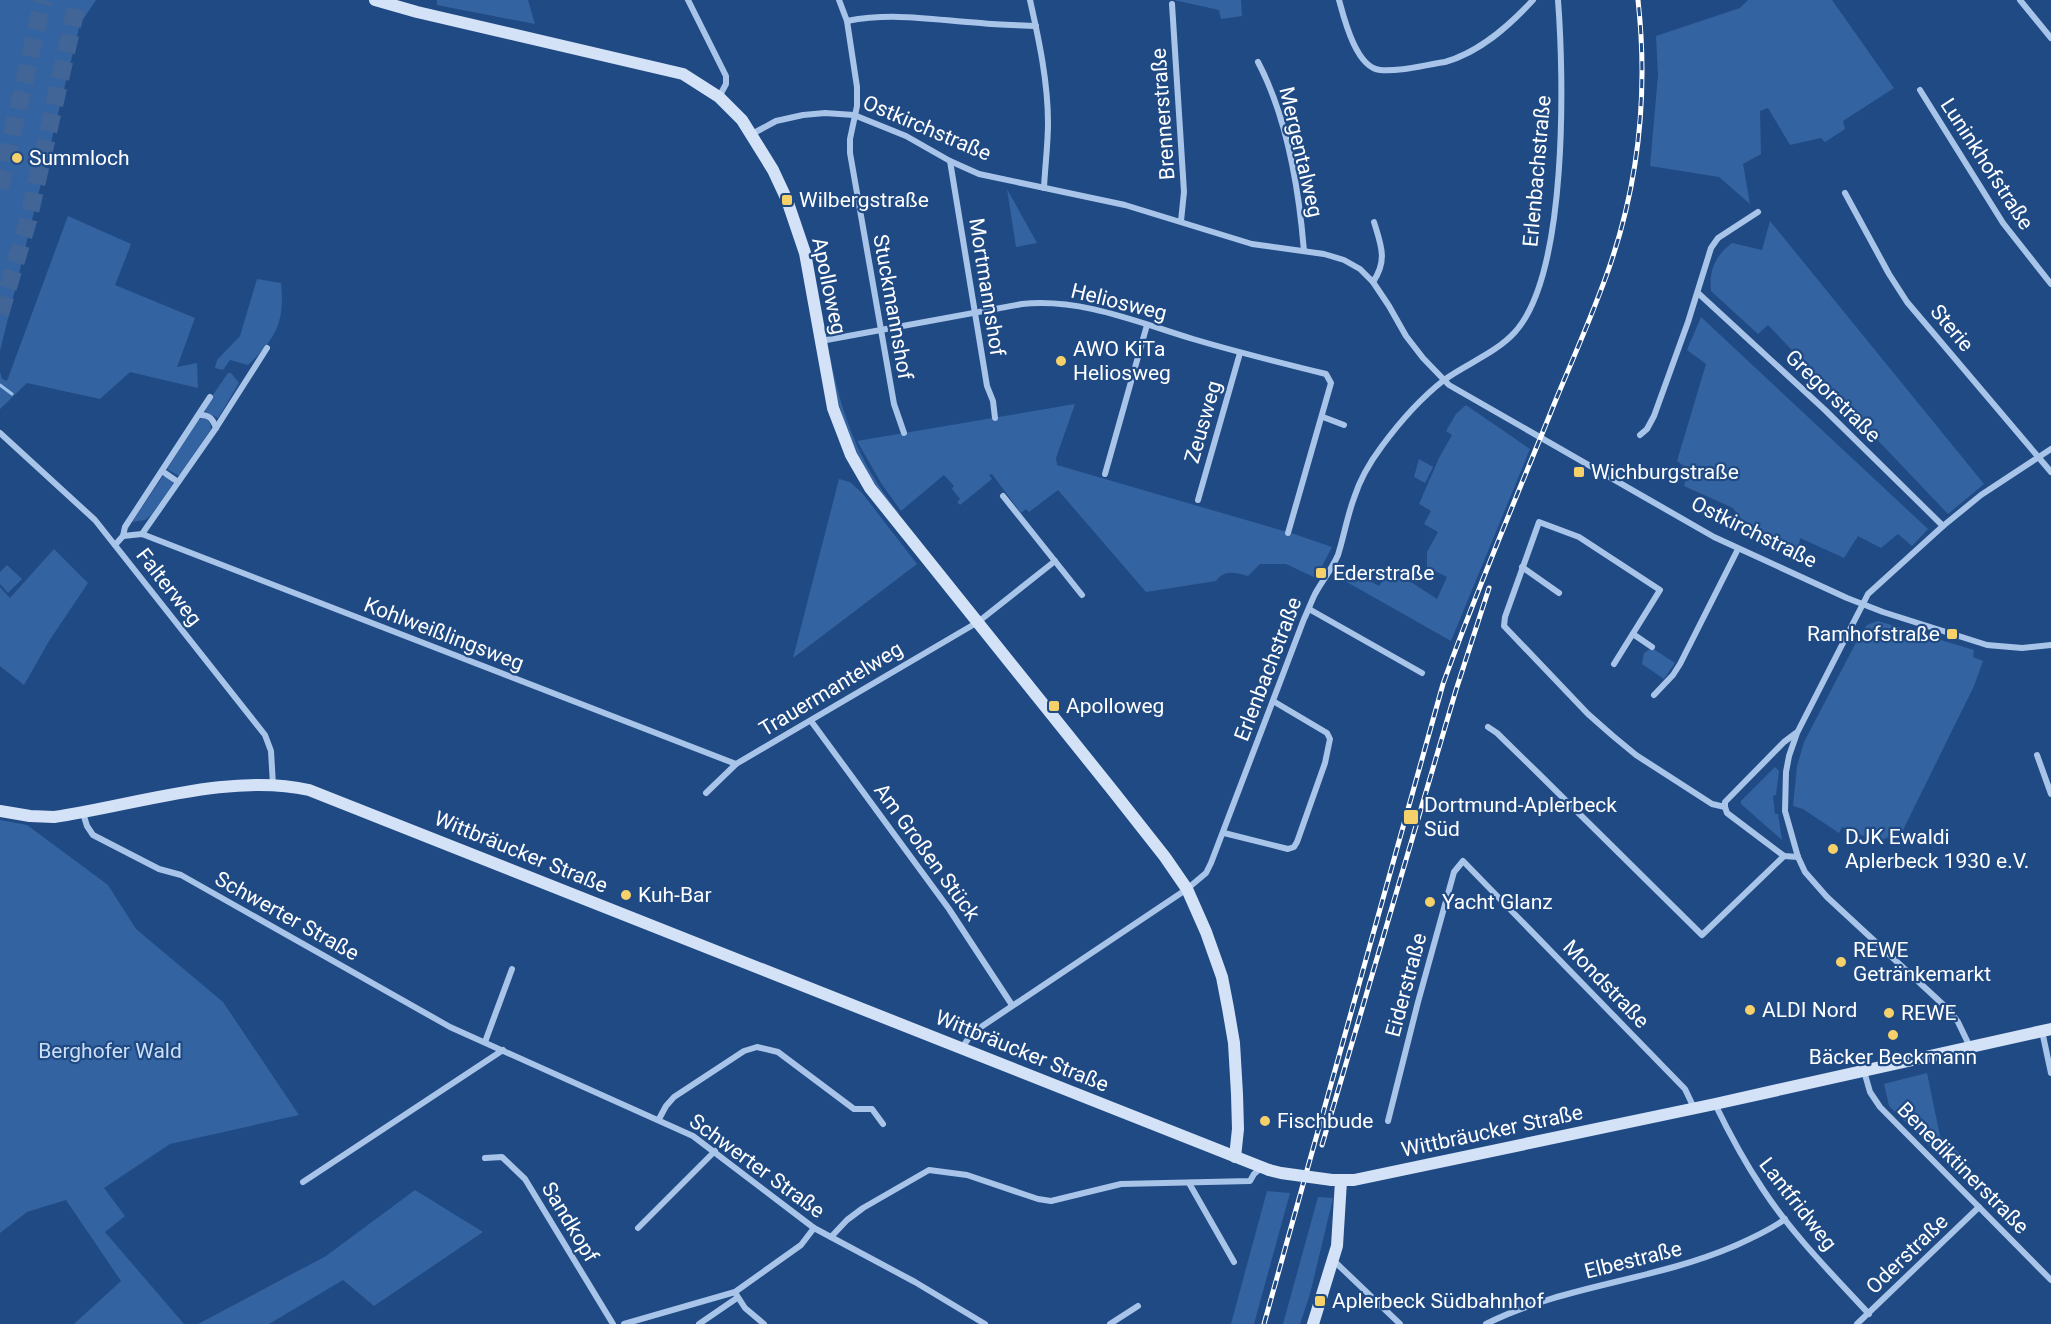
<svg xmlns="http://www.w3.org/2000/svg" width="2051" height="1324" font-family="Roboto,sans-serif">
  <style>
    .green { fill: #3463a1 }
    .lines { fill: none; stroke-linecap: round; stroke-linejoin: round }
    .stream { stroke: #9cbfea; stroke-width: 3 }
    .highway-tunnel { stroke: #416596; stroke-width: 18; stroke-dasharray: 18 9; stroke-linecap: butt }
    .street { stroke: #a8c4e9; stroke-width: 6 }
    .secondary { stroke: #d3e2f7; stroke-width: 12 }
    .rail-casing { stroke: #fff; stroke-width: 5 }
    .rail { stroke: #204a84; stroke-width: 3; stroke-dasharray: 9; stroke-linecap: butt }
    .secondary-bridge { stroke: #d3e2f7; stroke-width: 12 }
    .poi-dot { fill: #f6d069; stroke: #204a84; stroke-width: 2 }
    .labels { text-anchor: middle; stroke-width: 4.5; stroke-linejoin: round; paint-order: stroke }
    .street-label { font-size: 21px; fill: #fff; stroke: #204a84 }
    .poi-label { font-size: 21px; fill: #fff; stroke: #204a84; text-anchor: start }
    .park-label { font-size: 21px; fill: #ccdff7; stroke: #204a84 }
  </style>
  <rect width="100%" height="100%" fill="#204a84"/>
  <g class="green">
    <path d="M0,0H96L80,24L0,351Z"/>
    <path d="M437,0H528L535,24L437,5Z"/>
    <path d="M1174,0H1241L1242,16L1221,19L1219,10Z"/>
    <path d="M1748,0H1832L1894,88L1843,121L1845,129L1825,142L1821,138L1790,145L1768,108L1760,111L1761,154L1743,164L1750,204L1719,177L1650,166L1658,75L1656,36L1740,8Z"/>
    <path d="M1007,189L1037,243L1016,247Z"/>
    <path d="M68,216L131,244L115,285L195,318L177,367L197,363L198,388L130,372L100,399L27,383L0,409V372L2,379L7,381Z"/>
    <path d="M1770,221L1984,484L1948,514L1768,325L1758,334L1711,291C1709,270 1715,256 1732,243L1762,250Z"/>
    <path d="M257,279L281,283C285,323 276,338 248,365L230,360L223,370L215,368L217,360L240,336Z"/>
    <path d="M1701,317L1928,529L1912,546L1898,534L1881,548L1858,536L1844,558L1800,538L1798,550L1753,535L1733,508L1684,486L1688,469L1677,461L1706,364L1687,350Z"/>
    <path d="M830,356C842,417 860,465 899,513L896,514C856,461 840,422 828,357Z"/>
    <path d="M228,373H231L239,383L218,418L206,412L204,408Z"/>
    <path d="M1075,404L1056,458L1057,465L1294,534L1332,547L1316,578L1286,564H1260L1248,576C1235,573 1225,569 1216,581L1146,592L1058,490L1029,512L1026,509L1021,513L992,474L989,475L992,479L960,505L957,502L960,499L952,489L954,486L944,475L901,511L881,483L857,441Z"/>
    <path d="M1466,405L1530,449L1451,641L1338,577L1346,568L1379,586L1391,569L1437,599L1447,577L1427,567V552L1438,532L1424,524L1431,511L1419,504L1439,458L1452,435L1446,431L1456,414Z"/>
    <path d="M204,417L210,422L211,429L179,476L167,469L198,420Z"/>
    <path d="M1419,459L1433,467L1425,483L1414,477Z"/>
    <path d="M163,476L170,477L173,484L151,515L145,520L132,522Z"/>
    <path d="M839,479L850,482L862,493L917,564L793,658Z"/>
    <path d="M54,549L88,583L49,641L24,685L0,666V587L10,598Z"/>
    <path d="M7,565L22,579L8,593L0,584V572Z"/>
    <path d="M1878,621L1974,650L1973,657L1983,661L1974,686L1903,830L1882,840L1866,837L1842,827L1839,833L1803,809L1793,806L1797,766L1804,742L1861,633L1867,625Z"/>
    <path d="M1652,648L1675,663L1664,679L1642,664L1644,653Z"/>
    <path d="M1775,767L1779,771L1776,795L1773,796L1775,814H1778L1782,840L1741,804V801Z"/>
    <path d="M0,820L27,825L108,885L136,929L223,1002L299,1115L170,1144L104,1188L125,1216L105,1232L184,1324H74L121,1281L66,1200L27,1212L0,1233Z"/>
    <path d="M1927,1073L1940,1136L1967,1160L1955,1171L1889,1106L1884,1084Z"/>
    <path d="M415,1190L483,1232L374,1306L343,1280L269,1324H198L326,1256Z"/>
    <path d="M1267,1191L1290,1193L1254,1324H1231Z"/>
    <path d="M1318,1197L1333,1198L1310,1294L1300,1324H1283Z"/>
  </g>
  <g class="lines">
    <g class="stream">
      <path d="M0,303V311"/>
      <path d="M0,385L12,394"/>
    </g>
    <g class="highway-tunnel">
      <path d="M0,188L43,0"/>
      <path d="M0,314L28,221L78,0"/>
    </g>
    <g class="street">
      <path d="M688,0L726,76V84L719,97"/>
      <path d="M839,0L847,21L857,87V106L850,139V153L894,404L904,433"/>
      <path d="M1030,0C1039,40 1048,82 1048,123C1048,145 1045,166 1044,188"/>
      <path d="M1339,0C1344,18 1356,68 1380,70C1400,72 1424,65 1445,62C1480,52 1509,26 1533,0"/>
      <path d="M2020,0L2051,38"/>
      <path d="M1172,4L1184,192L1181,221"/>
      <path d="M847,21C894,12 934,20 981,23C999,25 1018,25 1036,26"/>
      <path d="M1258,62C1287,117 1299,190 1304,251"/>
      <path d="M1920,90L2003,223L2051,284"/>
      <path d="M752,134L776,121L803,115L825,113L854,115L906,136L950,161L979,174L1125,205L1252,244L1324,254L1344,260L1360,269L1373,282L1389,306L1406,336L1423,358L1449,385L1714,537L1847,598L1883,612L1987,645L2022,648L2051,645"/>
      <path d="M950,161L987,386L993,401L995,418"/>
      <path d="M1845,193L1889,274L1907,302L2051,472"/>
      <path d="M1373,282C1388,260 1381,245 1374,222"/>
      <path d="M1698,293L1825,410L1943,526"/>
      <path d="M821,341L1022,304C1081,298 1137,322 1193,339C1237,352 1281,363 1326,374L1331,383L1288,533"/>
      <path d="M199,415C209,414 213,419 216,428"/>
      <path d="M1323,417L1344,425"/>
      <path d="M0,433L95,520L265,735L271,751L273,785"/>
      <path d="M1640,435L1647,429L1654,416L1688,322L1711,248L1718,238L1758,212"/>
      <path d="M162,471L178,482"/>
      <path d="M1105,474L1147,325"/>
      <path d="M1003,496L1082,595"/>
      <path d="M1198,500L1240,353"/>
      <path d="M142,534L216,428L267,348"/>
      <path d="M123,536L125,527L210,397"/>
      <path d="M115,545L123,536L142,534L736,764"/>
      <path d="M1522,567L1559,593"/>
      <path d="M1309,609L1422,673"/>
      <path d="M1633,634L1652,647"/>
      <path d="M1614,664L1660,590L1579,537L1539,522L1505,617L1504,626L1588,714L1613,736L1636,755L1712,804L1725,807"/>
      <path d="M1654,695L1673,675L1680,664L1738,549"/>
      <path d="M811,721L949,909L1012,1005"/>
      <path d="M1488,727L1497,733L1540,775L1702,935L1784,856"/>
      <path d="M2037,755L2051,794"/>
      <path d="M706,793L736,764L978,622L1055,561"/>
      <path d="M1725,807V802L1784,742L1796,733"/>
      <path d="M1725,807L1727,813L1784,856L1798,857"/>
      <path d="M83,813L87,826L93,835L159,869L181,875L450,1027L693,1136L814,1228L915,1282L985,1324"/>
      <path d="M1224,833L1288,849L1294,847L1297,842L1325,763L1330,739L1327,733L1273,701"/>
      <path d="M2042,1031L2051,1073"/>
      <path d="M485,1042L512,969"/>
      <path d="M1970,1047L1958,1022L1949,1010L1827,897L1805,872L1798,857L1785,811L1786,772L1789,756L1797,733L1868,594L1943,526L1981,495L2051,449"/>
      <path d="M962,1048L972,1033L1187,889L1206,873L1211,863L1304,619C1308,611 1311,602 1315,594C1322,581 1332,569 1338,555C1344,536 1347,517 1354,498C1360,479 1370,462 1382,446C1399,423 1421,398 1444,380C1466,364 1496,353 1515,332C1568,273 1564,78 1558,0"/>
      <path d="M1864,1071L1870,1092L1880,1107L2051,1280"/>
      <path d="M1715,1104C1729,1133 1744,1161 1762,1188C1792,1234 1832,1274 1869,1314"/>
      <path d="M659,1119L666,1106L674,1097L744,1051L757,1047L778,1052L854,1109H872L883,1124"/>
      <path d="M1388,1121L1418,1002L1454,872L1463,861L1685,1089L1694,1108"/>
      <path d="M485,1158L502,1157L525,1179L613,1324"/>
      <path d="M303,1182L503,1050"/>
      <path d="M1189,1183L1234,1262"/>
      <path d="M638,1228L715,1151"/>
      <path d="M831,1237L847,1220L863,1208L929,1170L967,1175L1038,1199L1051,1201L1121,1184L1250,1181L1254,1174L1261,1168"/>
      <path d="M1333,1260L1400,1324"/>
      <path d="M736,1294L745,1308L764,1324"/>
      <path d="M624,1324L735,1292L801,1245L814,1228"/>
      <path d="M699,1324L737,1298"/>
      <path d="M1110,1324L1138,1306"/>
      <path d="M1486,1324C1564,1285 1652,1281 1732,1247C1750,1239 1769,1231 1785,1219"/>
      <path d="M1857,1324L1979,1207"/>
    </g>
    <g class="secondary">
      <path d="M375,0L417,12L683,74L719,97L742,120L773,170L787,200L805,253L833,408L851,455L870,488L1113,791L1165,857L1187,889L1206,932L1222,977L1228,1008L1234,1043L1237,1094L1238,1129L1235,1157"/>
      <path d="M0,811L30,816L54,817C132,806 231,772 309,790L1269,1170"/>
      <path d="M1332,1180H1354L1715,1104L2051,1029"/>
      <path d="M1313,1324L1337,1246L1341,1181"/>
    </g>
    <defs>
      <g id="rail">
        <path d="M1322,1145L1456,690L1489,588"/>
        <path d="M1264,1324L1443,684C1477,589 1517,496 1555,402C1573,358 1593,314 1609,268C1639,182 1648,90 1638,0"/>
      </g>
    </defs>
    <use href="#rail" class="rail-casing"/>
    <use href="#rail" class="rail"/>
    <path class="secondary-bridge" d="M1269,1170L1281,1173L1332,1180"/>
  </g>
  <g class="poi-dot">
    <circle cx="17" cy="158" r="6"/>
    <rect x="781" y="194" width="12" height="12" rx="3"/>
    <circle cx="1061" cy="361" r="6"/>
    <rect x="1573" y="466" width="12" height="12" rx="3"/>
    <rect x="1315" y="567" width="12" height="12" rx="3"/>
    <rect x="1946" y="628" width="12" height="12" rx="3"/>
    <rect x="1048" y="700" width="12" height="12" rx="3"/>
    <rect x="1403" y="809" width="16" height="16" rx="3"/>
    <circle cx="1833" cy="849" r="6"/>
    <circle cx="626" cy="895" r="6"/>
    <circle cx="1430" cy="902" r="6"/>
    <circle cx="1841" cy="962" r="6"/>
    <circle cx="1750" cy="1010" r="6"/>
    <circle cx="1889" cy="1013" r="6"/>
    <circle cx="1893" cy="1035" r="6"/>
    <circle cx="1265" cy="1121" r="6"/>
    <rect x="1314" y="1295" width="12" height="12" rx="3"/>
  </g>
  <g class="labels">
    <g class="street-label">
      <text transform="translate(1163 114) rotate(-94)" y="7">Brennerstraße</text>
      <text transform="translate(927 128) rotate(23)" y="7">Ostkirchstraße</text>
      <text transform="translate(1301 152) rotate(77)" y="7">Mergentalweg</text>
      <text transform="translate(1987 164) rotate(57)" y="7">Luninkhofstraße</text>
      <text transform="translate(1537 171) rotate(-85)" y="7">Erlenbachstraße</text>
      <text transform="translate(829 286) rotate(78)" y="7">Apolloweg</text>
      <text transform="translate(987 287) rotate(81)" y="7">Mortmannshof</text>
      <text transform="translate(1119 302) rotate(14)" y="7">Heliosweg</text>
      <text transform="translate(893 307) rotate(80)" y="7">Stuckmannshof</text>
      <text transform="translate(1952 328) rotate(50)" y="7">Sterie</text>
      <text transform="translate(1833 396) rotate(44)" y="7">Gregorstraße</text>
      <text transform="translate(1203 422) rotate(-74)" y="7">Zeusweg</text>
      <text transform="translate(1754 532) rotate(26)" y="7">Ostkirchstraße</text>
      <text transform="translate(169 587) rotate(52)" y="7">Falterweg</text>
      <text transform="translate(444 634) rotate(21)" y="7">Kohlweißlingsweg</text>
      <text transform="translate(1268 669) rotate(-69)" y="7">Erlenbachstraße</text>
      <text transform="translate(831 689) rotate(-31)" y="7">Trauermantelweg</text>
      <text transform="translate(521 852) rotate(22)" y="7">Wittbräucker Straße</text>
      <text transform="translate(927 852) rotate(54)" y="7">Am Großen Stück</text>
      <text transform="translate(287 916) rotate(29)" y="7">Schwerter Straße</text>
      <text transform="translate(1606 984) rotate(46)" y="7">Mondstraße</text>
      <text transform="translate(1406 985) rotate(-75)" y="7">Eiderstraße</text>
      <text transform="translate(1022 1051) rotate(22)" y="7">Wittbräucker Straße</text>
      <text transform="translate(1492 1131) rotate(-12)" y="7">Wittbräucker Straße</text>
      <text transform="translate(757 1166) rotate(36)" y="7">Schwerter Straße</text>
      <text transform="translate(1963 1168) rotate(45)" y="7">Benediktinerstraße</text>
      <text transform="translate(1798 1204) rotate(52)" y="7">Lantfridweg</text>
      <text transform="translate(570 1222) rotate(59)" y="7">Sandkopf</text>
      <text transform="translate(1907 1254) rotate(-44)" y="7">Oderstraße</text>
      <text transform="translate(1633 1260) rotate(-14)" y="7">Elbestraße</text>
    </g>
    <g class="poi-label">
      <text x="29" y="165">Summloch</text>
      <text x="799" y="207">Wilbergstraße</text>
      <text x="1073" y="356">AWO KiTa<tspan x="1073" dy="24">Heliosweg</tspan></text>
      <text x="1591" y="479">Wichburgstraße</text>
      <text x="1333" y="580">Ederstraße</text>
      <text x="1940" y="641" text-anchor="end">Ramhofstraße</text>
      <text x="1066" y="713">Apolloweg</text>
      <text x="1424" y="812">Dortmund-Aplerbeck<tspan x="1424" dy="24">Süd</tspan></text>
      <text x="1845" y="844">DJK Ewaldi<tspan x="1845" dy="24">Aplerbeck 1930 e.V.</tspan></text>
      <text x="638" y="902">Kuh-Bar</text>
      <text x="1442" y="909">Yacht Glanz</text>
      <text x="1853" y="957">REWE<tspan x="1853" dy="24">Getränkemarkt</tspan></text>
      <text x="1762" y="1017">ALDI Nord</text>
      <text x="1901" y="1020">REWE</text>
      <text x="1893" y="1064" text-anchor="middle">Bäcker Beckmann</text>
      <text x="1277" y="1128">Fischbude</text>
      <text x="1332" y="1308">Aplerbeck Südbahnhof</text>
    </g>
    <g class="park-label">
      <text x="110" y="1058">Berghofer Wald</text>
    </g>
  </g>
</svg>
